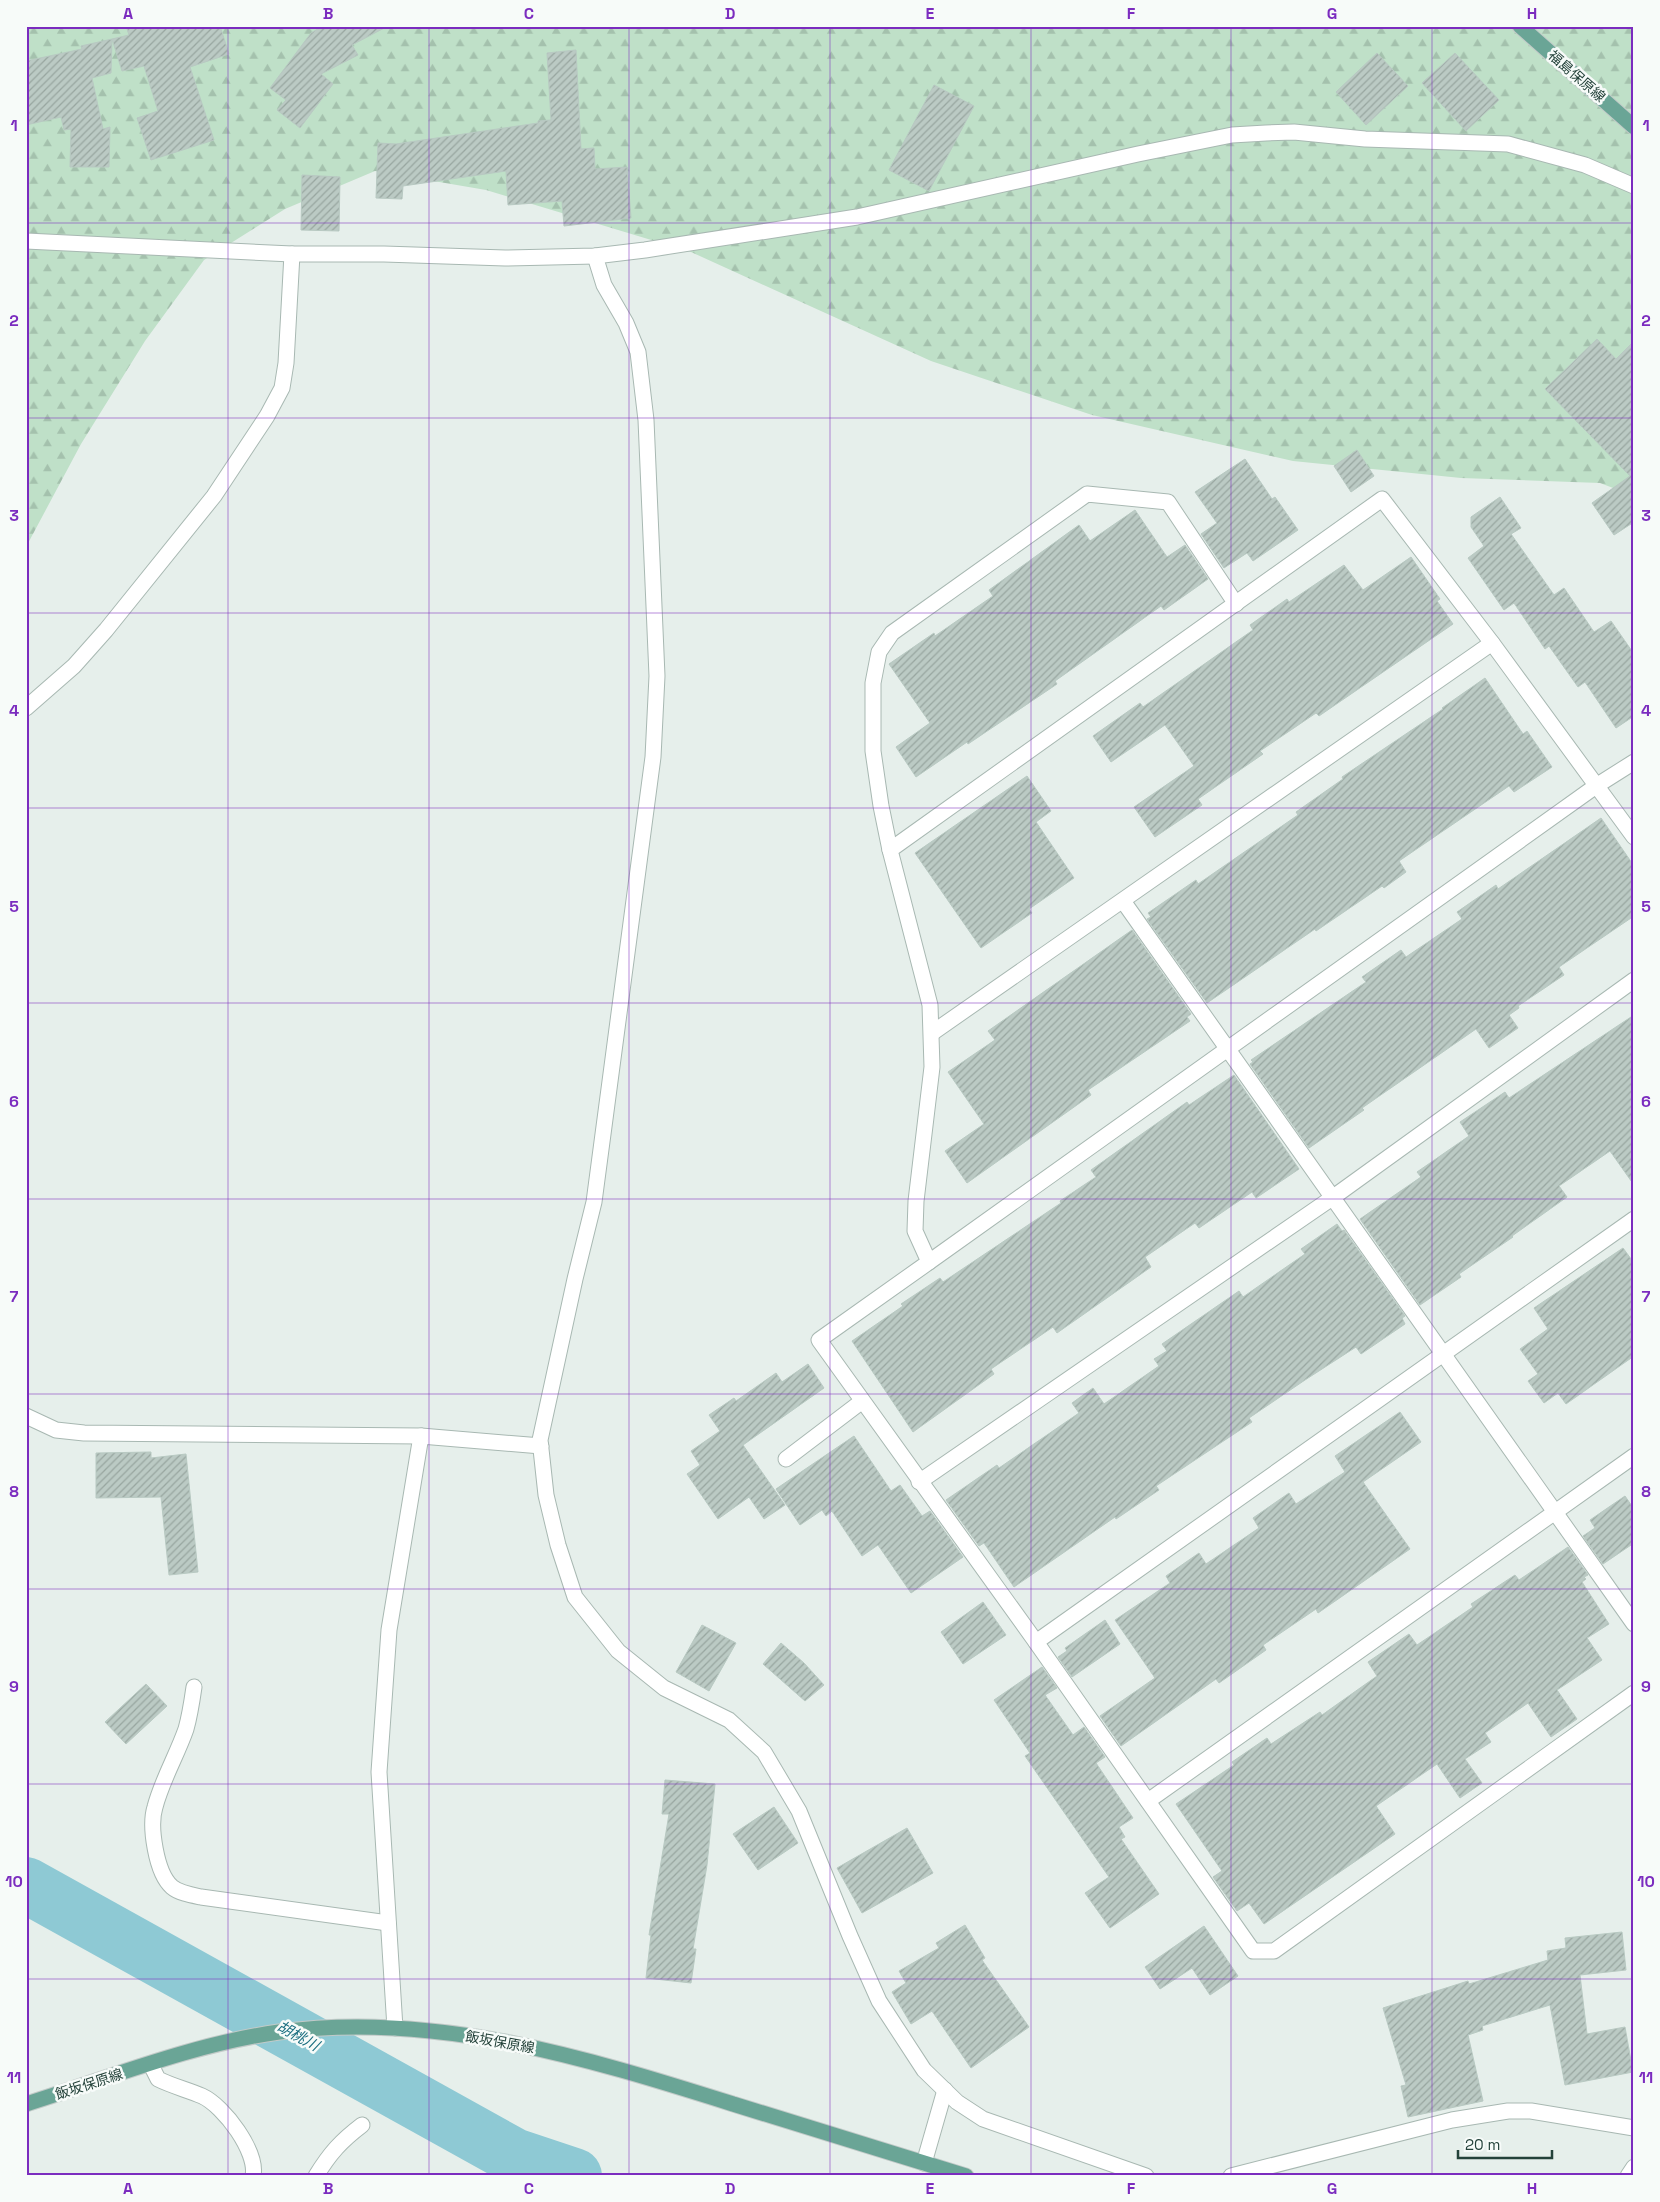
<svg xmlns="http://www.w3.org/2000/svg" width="1660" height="2202" font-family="'Space Grotesk','Noto Sans JP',sans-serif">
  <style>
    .forest { fill: url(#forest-firs) }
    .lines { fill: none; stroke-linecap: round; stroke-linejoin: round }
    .river { stroke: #8ec9d4; stroke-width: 56 }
    .building { fill: url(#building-hatch); stroke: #b8c9c2 }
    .minor-casing { stroke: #a8b8b2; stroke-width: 17 }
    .major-casing { stroke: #c2cac8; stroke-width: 17 }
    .minor { stroke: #fff; stroke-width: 15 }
    .major { stroke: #6aa596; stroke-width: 15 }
    .grid { fill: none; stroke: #7b2cbf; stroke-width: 1; stroke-opacity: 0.55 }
    .labels { text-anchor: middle; stroke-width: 5; stroke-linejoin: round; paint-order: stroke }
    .street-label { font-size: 14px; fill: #24423a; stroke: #f7fbf9 }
    .water-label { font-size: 15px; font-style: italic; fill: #1c6f80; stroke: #f7fbf9 }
    .neatline { fill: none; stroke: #7b2cbf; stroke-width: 2 }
    .grid-label { font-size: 16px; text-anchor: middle; font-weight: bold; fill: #7b2cbf }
  </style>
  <defs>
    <pattern id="forest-firs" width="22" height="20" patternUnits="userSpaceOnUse" patternTransform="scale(1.25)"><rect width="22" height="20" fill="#bfe0c8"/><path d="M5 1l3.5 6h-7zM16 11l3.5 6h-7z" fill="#a4c1ad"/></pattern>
    <pattern id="building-hatch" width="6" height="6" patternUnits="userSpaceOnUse" patternTransform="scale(1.25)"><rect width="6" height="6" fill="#bbcac4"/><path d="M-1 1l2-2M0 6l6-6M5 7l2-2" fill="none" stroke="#98a6a0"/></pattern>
  </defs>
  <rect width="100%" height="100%" fill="#e6efeb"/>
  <path class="forest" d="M26,26H1634V496L1600,483L1461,478L1293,461L1092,415L931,361L691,252L486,190L375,171L285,209L204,260L145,341L81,444L26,547Z"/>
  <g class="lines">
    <path class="river" d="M26,1885L514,2156L574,2176"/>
  </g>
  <g class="building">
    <path d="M126,26H220L229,54L190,67L214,140L151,160L137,118L158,111L144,66L122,71L112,39L129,35Z"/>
    <path d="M323,26H388L352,45L358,55L321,74L333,84L300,128L277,110L286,100L270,88L311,33Z"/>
    <path d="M112,39L111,73L92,78L103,129L110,127L109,167H70L71,129L64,130L61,117L26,125V61L82,49L81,46Z"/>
    <path d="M576,50L581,149L594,148L595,169L627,167L631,218L564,226L562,201L508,205L506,171L403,186L402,199L376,198L378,143L396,144L538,123V121L551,120L547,53Z"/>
    <path d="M1377,53L1408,86L1366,125L1336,92Z"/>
    <path d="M1455,53L1499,100L1466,131L1422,83Z"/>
    <path d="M934,85L974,106L929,191L889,170Z"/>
    <path d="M302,175L340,177L339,231L301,230Z"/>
    <path d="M1597,339L1616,359L1634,341V522L1614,535L1592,503L1630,476L1545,389Z"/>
    <path d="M1357,450L1374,476L1351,492L1334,466Z"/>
    <path d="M1245,459L1272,499L1275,497L1298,530L1253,561L1247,553L1224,568L1201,534L1217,523L1195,492Z"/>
    <path d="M1500,497L1521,528L1511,534L1554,595L1564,588L1594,632L1611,621L1634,654V716L1616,728L1585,682L1578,687L1549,646L1545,649L1514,603L1504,610L1468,558L1484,546L1471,527V517Z"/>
    <path d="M1135,510L1167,557L1185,545L1208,579L1164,610L1161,606L1055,681L1057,684L968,744L967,742L916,777L896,747L930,723L889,664L934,633L935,636L993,596L989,590L1079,525L1090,541Z"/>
    <path d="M1411,557L1440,599L1437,601L1453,624L1319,716L1316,713L1260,751L1263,754L1198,799L1202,805L1155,837L1134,807L1194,766L1165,725L1111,762L1093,736L1140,703L1143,707L1253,630L1250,625L1287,599L1289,602L1344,565L1363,590Z"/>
    <path d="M1485,678L1523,734L1527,731L1552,767L1514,792L1509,786L1399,861L1406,872L1384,888L1382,886L1316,931L1315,929L1207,1003L1147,919L1151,917L1148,913L1196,880L1198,884L1298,815L1296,812L1343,779L1342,777L1443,709L1442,708Z"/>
    <path d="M1027,776L1051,811L1036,822L1074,878L1029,909L1032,913L981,948L915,853Z"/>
    <path d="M1601,818L1634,866V916L1559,967L1564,975L1518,1006L1519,1008L1509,1015L1518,1028L1489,1048L1476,1029L1362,1108L1364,1110L1309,1148L1250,1064L1253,1062L1251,1060L1366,982L1362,977L1401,950L1406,957L1462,919L1457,912L1496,885L1498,889Z"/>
    <path d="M1132,930L1191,1014L1187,1017L1190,1021L1088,1090L1091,1095L967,1183L945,1151L984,1124L948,1072L995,1040L988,1031Z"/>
    <path d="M1634,1015V1185L1610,1151L1559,1186L1567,1197L1512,1236L1513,1237L1459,1274L1461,1277L1420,1305L1360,1219L1421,1177L1417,1172L1469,1136L1460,1122L1505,1092L1509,1098Z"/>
    <path d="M1234,1075L1299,1169L1256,1198L1252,1192L1199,1228L1195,1223L1145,1257L1151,1267L1057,1333L1053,1327L991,1369L994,1374L913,1432L852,1341L903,1306L901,1304L940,1278L943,1282L1061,1203L1060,1201L1096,1177L1091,1170L1187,1102L1189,1105Z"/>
    <path d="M1337,1224L1342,1231L1344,1230L1405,1316L1402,1318L1405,1324L1361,1354L1356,1347L1305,1380L1249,1418L1252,1422L1156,1486L1159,1490L1116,1519L1115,1517L1014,1587L984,1543L979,1546L946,1500L997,1465L999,1468L1079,1413L1072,1403L1093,1388L1104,1404L1159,1366L1154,1359L1167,1351L1162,1344L1239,1291L1243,1297L1305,1254L1301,1249Z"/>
    <path d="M1623,1248L1634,1263V1356L1566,1404L1558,1393L1544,1403L1528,1381L1538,1374L1520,1349L1548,1329L1534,1308Z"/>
    <path d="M808,1364L824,1388L743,1445L785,1505L764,1519L749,1497L718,1519L687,1474L700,1465L691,1451L720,1431L709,1415L734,1398L736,1401L776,1373L782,1382Z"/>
    <path d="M1400,1412L1421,1442L1363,1482L1410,1549L1318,1613L1316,1609L1263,1645L1266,1650L1219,1683L1216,1679L1121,1746L1100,1716L1155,1678L1115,1620L1170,1583L1166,1576L1199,1553L1206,1564L1259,1528L1253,1518L1289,1493L1296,1504L1345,1472L1335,1456Z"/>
    <path d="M854,1436L891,1491L900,1485L922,1516L930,1511L963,1557L911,1593L878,1545L862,1556L832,1511L826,1516L822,1510L800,1525L776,1489Z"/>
    <path d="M151,1452V1458L186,1454L198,1572L169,1575L161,1497L96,1498V1453Z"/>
    <path d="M1625,1496L1634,1509V1543L1603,1564L1583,1536L1595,1528L1590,1520Z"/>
    <path d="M1568,1547L1588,1575L1584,1577L1586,1579L1582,1582L1609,1624L1587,1638L1602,1660L1557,1690L1577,1719L1551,1737L1528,1703L1485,1733L1491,1742L1465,1759L1482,1783L1460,1798L1437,1764L1376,1806L1395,1834L1264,1924L1249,1903L1237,1911L1213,1877L1222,1871L1176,1804L1234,1765L1232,1762L1267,1738L1271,1744L1320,1712L1322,1715L1377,1676L1368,1662L1409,1634L1417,1645L1473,1607L1471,1604L1515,1575L1519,1580Z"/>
    <path d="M983,1602L1006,1635L963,1664L941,1632Z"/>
    <path d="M1105,1620L1120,1644L1072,1677L1058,1657L1067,1651L1065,1648Z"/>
    <path d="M702,1625L736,1643L709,1691L676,1672Z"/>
    <path d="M781,1643L804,1663L824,1685L805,1701L763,1664Z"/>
    <path d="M1042,1667L1057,1688L1045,1695L1073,1735L1084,1727L1105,1757L1096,1763L1133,1818L1119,1827L1125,1837L1121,1839L1159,1894L1110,1928L1085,1893L1109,1877L1025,1756L1030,1753L994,1700Z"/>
    <path d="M146,1684L167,1706L126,1744L105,1722Z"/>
    <path d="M665,1780L715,1784L707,1865L693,1949H696L691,1983L646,1978L651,1935H649L669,1814H662Z"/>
    <path d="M774,1807L798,1843L758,1870L733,1834Z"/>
    <path d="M907,1828L933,1873L862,1913L837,1868Z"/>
    <path d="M965,1925L985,1958L982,1960L1029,2027L971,2068L932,2011L911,2024L892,1992L906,1983L899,1971L939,1948L936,1943Z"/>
    <path d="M1204,1926L1238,1976L1210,1995L1192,1968L1160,1989L1145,1967Z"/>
    <path d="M1622,1932L1626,1970L1580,1975L1587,2034L1625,2027L1633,2072L1565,2085L1550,2005L1482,2026L1483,2030L1468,2035L1483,2101L1408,2117L1401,2086L1406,2085L1383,2008L1468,1981L1469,1984L1548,1960L1547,1951L1566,1948L1565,1938Z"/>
  </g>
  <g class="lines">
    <defs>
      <g id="minor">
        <path d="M26,241L292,254H384L505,258L595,256L645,250L857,217L1138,154L1232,135L1266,133L1294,132L1365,139L1508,144L1585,165L1634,186"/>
        <path d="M595,256L604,285L626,323L638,352L646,420L657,676L653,757L594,1202L575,1279L540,1440L546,1495L558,1545L575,1597L618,1651L664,1688L729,1720L764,1752L799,1811L850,1936L879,2001L924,2070L957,2102L983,2119L1146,2176"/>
        <path d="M26,708L74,666L106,630L214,496L267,416L282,388L286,363L292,254"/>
        <path d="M1634,837L1492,643L1382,499L890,850L930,1005L932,1067L916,1201L915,1231L929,1262L819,1340L1036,1642L1253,1951H1274L1634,1693"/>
        <path d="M890,850L881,806L873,751V683L879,652L892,633L1087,494L1168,502L1236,604"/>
        <path d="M1123,901L1634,1624"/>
        <path d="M932,1033L1492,643"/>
        <path d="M929,1262L1596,786L1634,762"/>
        <path d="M26,1416L56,1430L84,1433L421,1436L541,1446"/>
        <path d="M786,1459L861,1402"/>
        <path d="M919,1482L1332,1198L1634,980"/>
        <path d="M1036,1642L1634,1219"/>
        <path d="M194,1687C192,1701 190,1715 186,1729C177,1755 162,1780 155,1807C149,1826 156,1873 172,1887C179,1893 191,1895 201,1897L388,1923"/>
        <path d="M1148,1801L1634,1456"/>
        <path d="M395,2028L379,1772L389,1630L421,1436"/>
        <path d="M151,2065L158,2079C172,2086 188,2090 202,2096C224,2106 258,2152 253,2176"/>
        <path d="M924,2163L945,2090"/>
        <path d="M316,2176C330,2153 341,2141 362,2125"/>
        <path d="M1231,2176L1452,2120L1508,2111H1531L1634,2128"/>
        <path d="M1628,2176L1634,2167"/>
      </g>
      <g id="major">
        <path d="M1520,26L1634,127"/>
        <path d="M26,2104C109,2078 193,2044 279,2032C435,2011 587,2058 733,2104C811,2128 889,2152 966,2176"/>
      </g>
    </defs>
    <use href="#minor" class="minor-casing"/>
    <use href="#major" class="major-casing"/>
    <use href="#minor" class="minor"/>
    <use href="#major" class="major"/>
  </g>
  <path class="grid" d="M228,26V2176M429,26V2176M629,26V2176M830,26V2176M1031,26V2176M1231,26V2176M1432,26V2176M26,223H1634M26,418H1634M26,613H1634M26,808H1634M26,1003H1634M26,1199H1634M26,1394H1634M26,1589H1634M26,1784H1634M26,1979H1634"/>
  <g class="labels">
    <g class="street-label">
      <text transform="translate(1577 76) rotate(41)" y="5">福島保原線</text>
      <text transform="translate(500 2042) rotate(10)" y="5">飯坂保原線</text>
      <text transform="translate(89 2084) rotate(-18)" y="5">飯坂保原線</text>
    </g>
    <g class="water-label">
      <text transform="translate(298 2036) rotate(29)" y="5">胡桃川</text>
    </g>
  </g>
  <rect width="1660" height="2202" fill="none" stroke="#f7fbf9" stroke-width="55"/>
  <path d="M1458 2150v8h94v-8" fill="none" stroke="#24423a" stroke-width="2.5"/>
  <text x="1465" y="2150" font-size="15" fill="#24423a" stroke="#f7fbf9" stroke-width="4" paint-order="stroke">20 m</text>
  <rect x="28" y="28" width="1604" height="2146" class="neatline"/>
  <g class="grid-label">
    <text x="128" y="19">A</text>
    <text x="328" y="19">B</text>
    <text x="529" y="19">C</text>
    <text x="730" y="19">D</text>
    <text x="930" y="19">E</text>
    <text x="1131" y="19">F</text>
    <text x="1332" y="19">G</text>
    <text x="1532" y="19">H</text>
    <text x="14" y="131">1</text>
    <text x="1646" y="131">1</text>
    <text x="14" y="326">2</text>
    <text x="1646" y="326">2</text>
    <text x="14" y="521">3</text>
    <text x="1646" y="521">3</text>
    <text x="14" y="716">4</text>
    <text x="1646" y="716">4</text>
    <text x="14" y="912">5</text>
    <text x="1646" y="912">5</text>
    <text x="14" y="1107">6</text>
    <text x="1646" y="1107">6</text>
    <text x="14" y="1302">7</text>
    <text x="1646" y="1302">7</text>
    <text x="14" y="1497">8</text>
    <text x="1646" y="1497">8</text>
    <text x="14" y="1692">9</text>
    <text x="1646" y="1692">9</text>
    <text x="14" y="1887">10</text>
    <text x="1646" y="1887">10</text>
    <text x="14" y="2083">11</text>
    <text x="1646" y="2083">11</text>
    <text x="128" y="2194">A</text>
    <text x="328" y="2194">B</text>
    <text x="529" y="2194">C</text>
    <text x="730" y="2194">D</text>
    <text x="930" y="2194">E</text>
    <text x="1131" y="2194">F</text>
    <text x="1332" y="2194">G</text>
    <text x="1532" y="2194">H</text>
  </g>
</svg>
